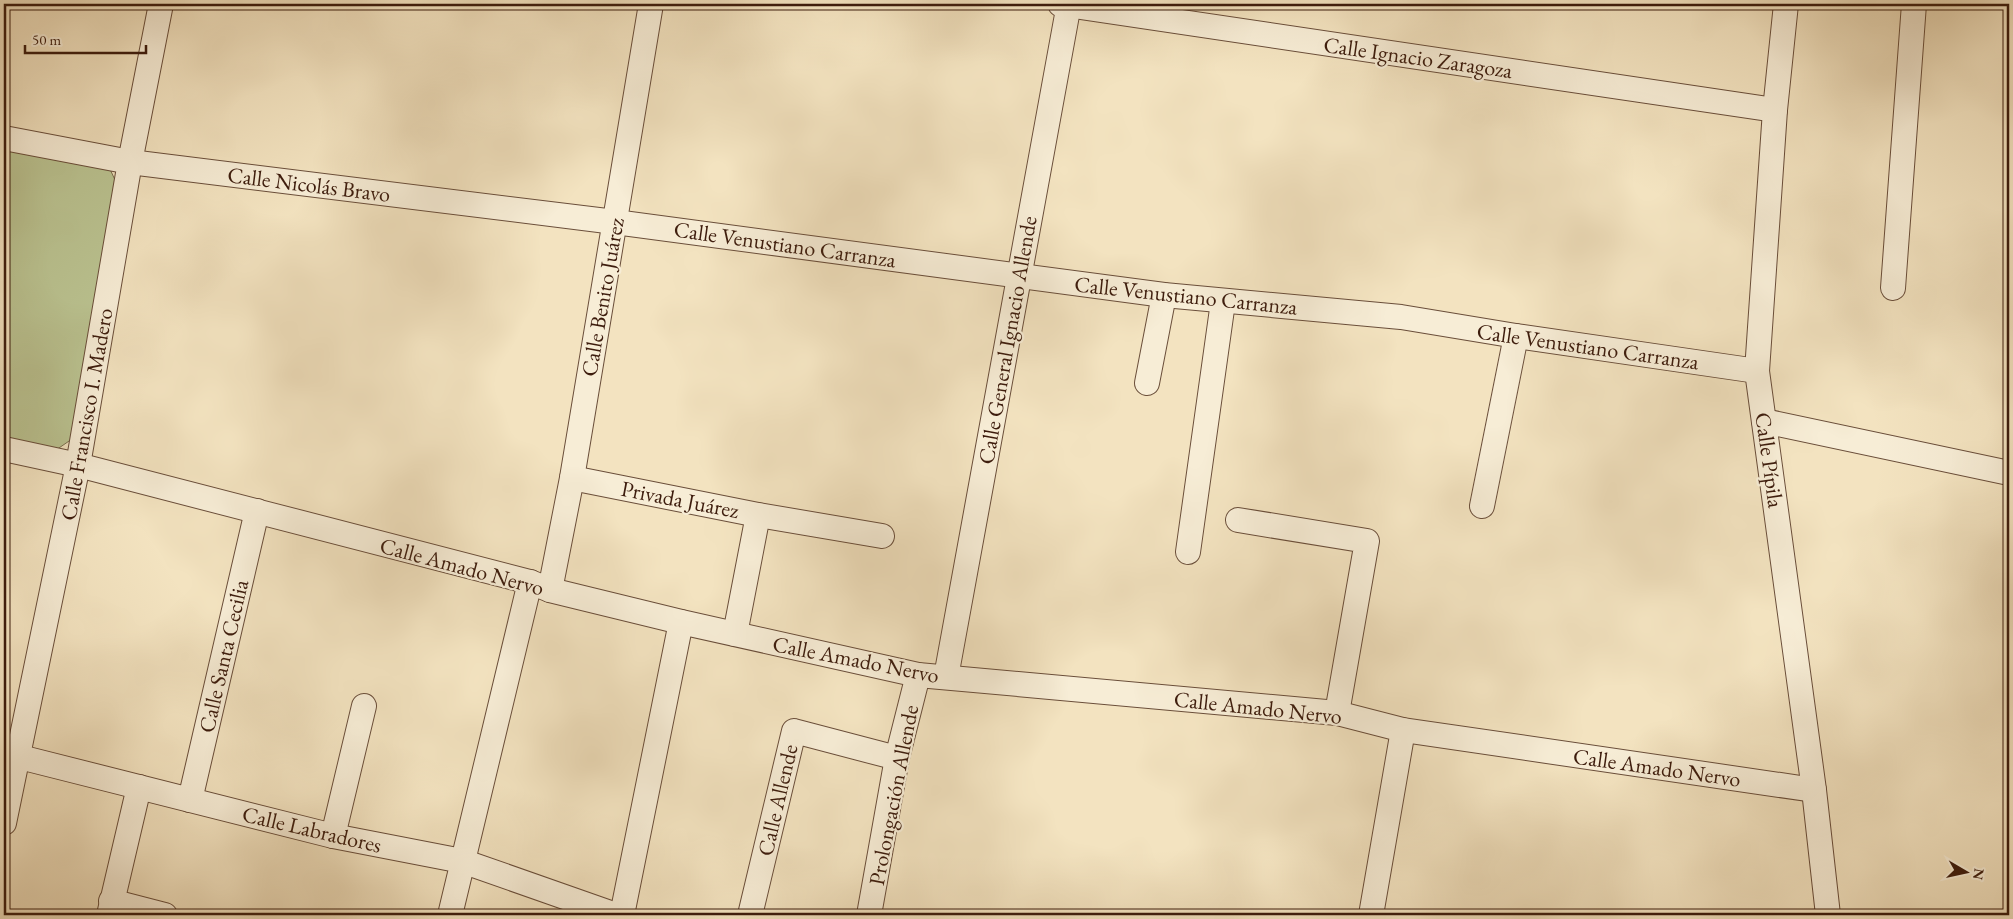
<svg xmlns="http://www.w3.org/2000/svg" width="2013" height="919" font-family="'EB Garamond',serif">
  <style>
    .green { fill: #bbc492; stroke: #7c7050 }
    .lines { fill: none; stroke-linecap: round; stroke-linejoin: round }
    .minor-casing { stroke: #6a4e3a; stroke-width: 26 }
    .minor { stroke: #f7edd6; stroke-width: 24 }
    .labels { text-anchor: middle; stroke-width: 4.5; stroke-linejoin: round; paint-order: stroke }
    .street-label { font-size: 22px; fill: #3d1c0d; stroke: #f7edd6 }
  </style>
  <rect width="100%" height="100%" fill="#f3e3c0"/>
  <filter id="stains"><feTurbulence type="fractalNoise" baseFrequency=".004" numOctaves="4"/><feColorMatrix values="0 0 0 0 .2 0 0 0 0 .09 0 0 0 0 .02 0 0 0 .5 -.17"/></filter>
  <radialGradient id="worn" r=".72"><stop offset=".6" stop-color="#630" stop-opacity="0"/><stop offset="1" stop-color="#630" stop-opacity=".3"/></radialGradient>
  <path class="green" d="M4,147L108,165L116,182L72,439L56,450L4,438Z"/>
  <g class="lines">
    <defs>
      <g id="minor">
        <path d="M1060,4L1775,110"/>
        <path d="M1786,4L1775,110L1757,371L1814,790L1828,915"/>
        <path d="M4,138L130,162L615,222L1164,295L1401,317L1516,336L1757,371"/>
        <path d="M1893,288L1914,4"/>
        <path d="M1147,383L1164,295"/>
        <path d="M1764,421L2009,473"/>
        <path d="M4,449L78,465L530,582L550,590L681,622L918,675L1337,713L1403,730L1814,790"/>
        <path d="M572,478L758,515L882,536"/>
        <path d="M1482,506L1516,336"/>
        <path d="M1238,520L1367,541L1337,713"/>
        <path d="M1188,552L1223,302"/>
        <path d="M550,590L572,478L651,4"/>
        <path d="M735,634L758,515"/>
        <path d="M946,677L1069,4"/>
        <path d="M4,753L333,836L462,861L616,915"/>
        <path d="M190,800L257,511"/>
        <path d="M4,823L78,465L130,162L161,4"/>
        <path d="M333,836L364,706"/>
        <path d="M111,901L165,915"/>
        <path d="M109,915L139,787"/>
        <path d="M450,915L530,582"/>
        <path d="M622,915L681,622"/>
        <path d="M750,915L794,731L897,758"/>
        <path d="M869,915L897,758L918,675"/>
        <path d="M1371,915L1403,730"/>
      </g>
    </defs>
    <use href="#minor" class="minor-casing"/>
    <use href="#minor" class="minor"/>
  </g>
  <g class="labels">
    <g class="street-label">
      <text transform="translate(1418 57) rotate(8)" y="8">Calle Ignacio Zaragoza</text>
      <text transform="translate(309 184) rotate(7)" y="8">Calle Nicolás Bravo</text>
      <text transform="translate(785 244) rotate(8)" y="8">Calle Venustiano Carranza</text>
      <text transform="translate(1186 295) rotate(6)" y="8">Calle Venustiano Carranza</text>
      <text transform="translate(602 297) rotate(-80)" y="8">Calle Benito Juárez</text>
      <text transform="translate(1007 340) rotate(-80)" y="8">Calle General Ignacio Allende</text>
      <text transform="translate(1588 346) rotate(8)" y="8">Calle Venustiano Carranza</text>
      <text transform="translate(86 414) rotate(-80)" y="8">Calle Francisco I. Madero</text>
      <text transform="translate(1770 460) rotate(82)" y="8">Calle Pípila</text>
      <text transform="translate(680 499) rotate(11)" y="8">Privada Juárez</text>
      <text transform="translate(462 566) rotate(15)" y="8">Calle Amado Nervo</text>
      <text transform="translate(223 656) rotate(-77)" y="8">Calle Santa Cecilia</text>
      <text transform="translate(856 659) rotate(11)" y="8">Calle Amado Nervo</text>
      <text transform="translate(1258 707) rotate(6)" y="8">Calle Amado Nervo</text>
      <text transform="translate(1657 767) rotate(8)" y="8">Calle Amado Nervo</text>
      <text transform="translate(893 795) rotate(-79)" y="8">Prolongación Allende</text>
      <text transform="translate(777 800) rotate(-77)" y="8">Calle Allende</text>
      <text transform="translate(312 829) rotate(13)" y="8">Calle Labradores</text>
    </g>
  </g>
  <rect width="2013" height="919" fill="none" stroke="#f3e3c0" stroke-width="20"/>
  <rect x="5" y="5" width="2003" height="909" fill="none" stroke="#3d1c0d" stroke-width="2.5"/>
  <rect x="10" y="10" width="1993" height="899" fill="none" stroke="#3d1c0d"/>
  <g transform="translate(1966 872) rotate(99)" stroke="#f7edd6" stroke-width="4" paint-order="stroke">
  <path d="M0-4L9 19L0 12L-9 19Z" fill="#3d1c0d"/>
  <text y="-8" font-size="14" font-weight="bold" text-anchor="middle" fill="#3d1c0d">N</text>
  </g>
  <path d="M25 45v8h121v-8" fill="none" stroke="#3d1c0d" stroke-width="2.5"/>
  <text x="32" y="45" font-size="15" fill="#3d1c0d" stroke="#f7edd6" stroke-width="4" paint-order="stroke">50 m</text>
  <rect width="100%" height="100%" filter="url(#stains)"/>
  <rect width="100%" height="100%" fill="url(#worn)"/>
</svg>
